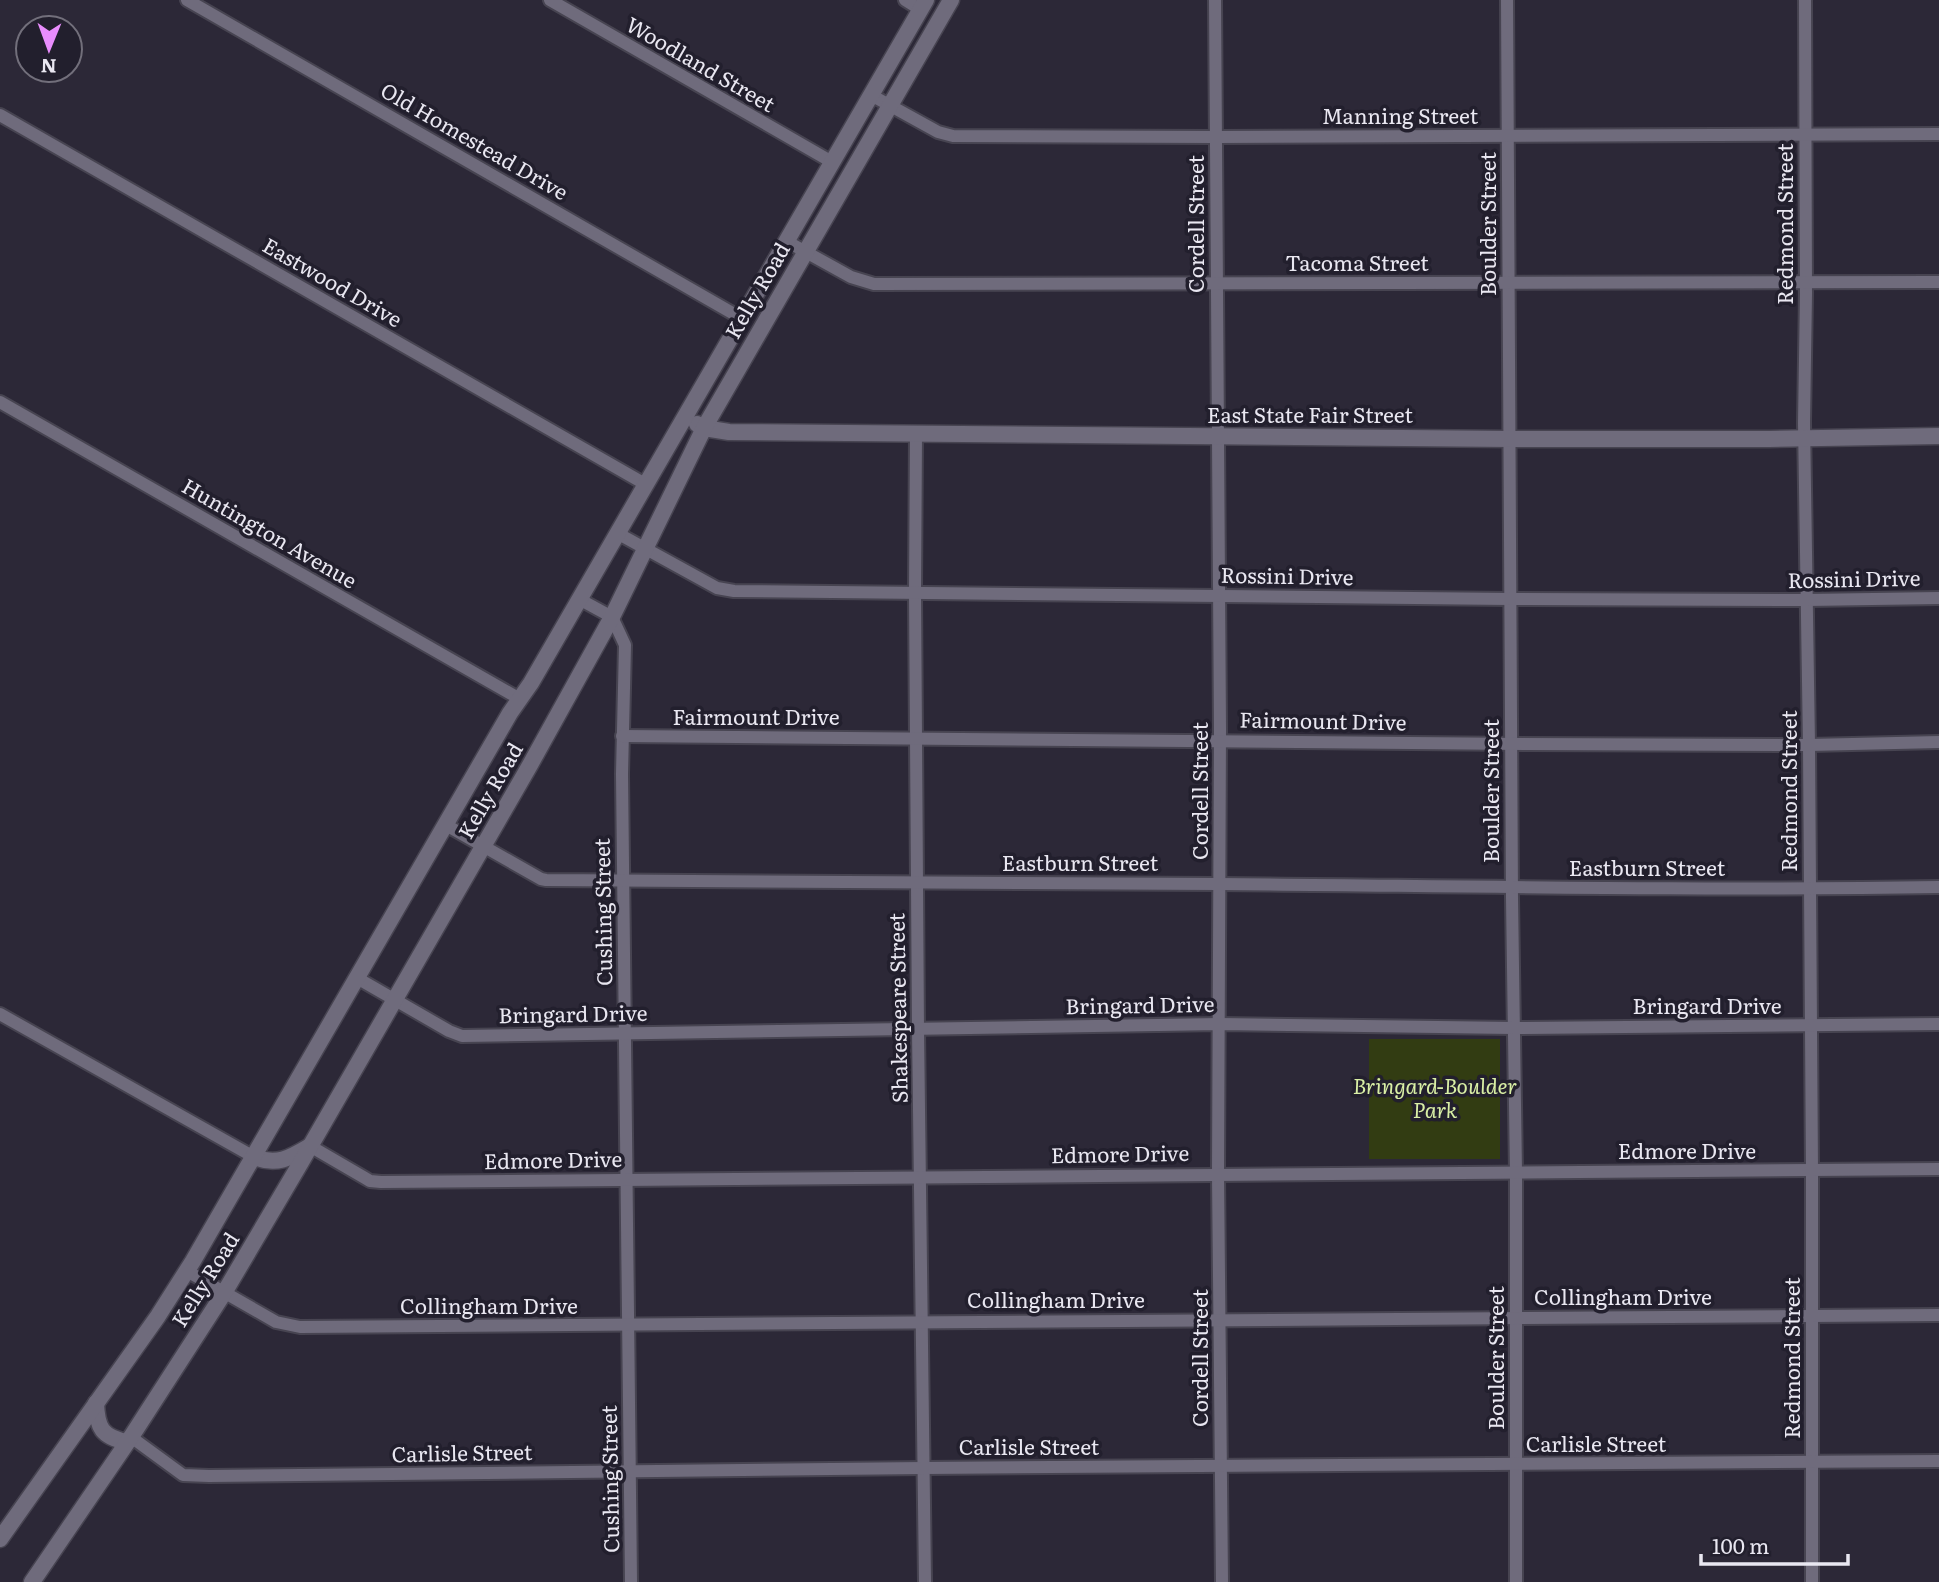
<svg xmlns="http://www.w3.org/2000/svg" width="1939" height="1582" font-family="Literata,serif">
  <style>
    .green { fill: #323c12 }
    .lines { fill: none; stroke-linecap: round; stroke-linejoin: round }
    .street-casing { stroke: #474451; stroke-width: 16 }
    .secondary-casing { stroke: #474451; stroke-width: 19 }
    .street { stroke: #6f6b7c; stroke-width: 12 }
    .secondary { stroke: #6f6b7c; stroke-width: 16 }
    .labels { text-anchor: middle; stroke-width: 7; stroke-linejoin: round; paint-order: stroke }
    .street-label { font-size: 21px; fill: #e9e7f1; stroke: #221f2d }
    .park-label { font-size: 21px; font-style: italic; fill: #d9efa5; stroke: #221f2d }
  </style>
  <rect width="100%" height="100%" fill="#2c2837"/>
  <rect class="green" x="1369" y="1039" width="131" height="120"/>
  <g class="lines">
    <defs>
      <g id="street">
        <path d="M187,0L741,318"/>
        <path d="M550,0L832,162"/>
        <path d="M905,0L921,10"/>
        <path d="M1215,0L1220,730L1218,1174L1222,1582"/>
        <path d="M1507,0L1512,898L1516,1173V1582"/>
        <path d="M1805,0L1806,293L1804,423L1809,745L1812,1170V1582"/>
        <path d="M871,95L938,132L953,136L1216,137L1939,134"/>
        <path d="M0,115L645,484"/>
        <path d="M786,241L851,277L874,284L1939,282"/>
        <path d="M0,402L520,699"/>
        <path d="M916,433L915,593L918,1030L925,1582"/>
        <path d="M617,533L717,588L734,591L1510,599L1807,600L1939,598"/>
        <path d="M579,599L612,617L625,645L622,774L631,1582"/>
        <path d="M622,736L1523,744L1809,745L1939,742"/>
        <path d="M446,825L541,879L546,880C770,883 994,882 1218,884C1458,886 1699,891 1939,887"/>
        <path d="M357,978L449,1031L462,1036L1220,1024L1513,1028L1939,1024"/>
        <path d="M0,1014L254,1157"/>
        <path d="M310,1146L365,1178L370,1181L381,1182L1939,1169"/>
        <path d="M187,1271L276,1322L300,1327L1939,1315"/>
        <path d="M131,1437L183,1475L209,1476L924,1468L1939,1461"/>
      </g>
      <g id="secondary">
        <path d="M697,424L704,428L729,432L1510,439H1769L1939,436"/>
        <path d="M254,1157C277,1166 290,1158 310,1146"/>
        <path d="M96,1403C97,1428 102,1437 127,1442"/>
        <path d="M0,1539L158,1316L193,1261L510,713L531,683L926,0"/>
        <path d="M32,1582L131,1437L224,1293L300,1164L530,765L612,617L704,428L951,0"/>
      </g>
    </defs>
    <use href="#street" class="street-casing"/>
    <use href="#secondary" class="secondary-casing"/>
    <use href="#street" class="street"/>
    <use href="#secondary" class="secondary"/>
  </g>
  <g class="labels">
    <g class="street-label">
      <text transform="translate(700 65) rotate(30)" y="7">Woodland Street</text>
      <text x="1400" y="124">Manning Street</text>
      <text transform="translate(474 142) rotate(30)" y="7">Old Homestead Drive</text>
      <text transform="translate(1197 224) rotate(-90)" y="7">Cordell Street</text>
      <text transform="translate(1489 224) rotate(-90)" y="7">Boulder Street</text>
      <text transform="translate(1786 224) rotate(-90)" y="7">Redmond Street</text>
      <text x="1357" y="271">Tacoma Street</text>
      <text transform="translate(332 283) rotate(30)" y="7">Eastwood Drive</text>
      <text transform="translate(758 291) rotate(-60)" y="7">Kelly Road</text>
      <text x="1310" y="423">East State Fair Street</text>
      <text transform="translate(269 534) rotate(30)" y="7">Huntington Avenue</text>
      <text transform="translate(1287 577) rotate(1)" y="7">Rossini Drive</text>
      <text transform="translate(1854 580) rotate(-1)" y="7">Rossini Drive</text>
      <text x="756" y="725">Fairmount Drive</text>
      <text transform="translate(1323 722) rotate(1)" y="7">Fairmount Drive</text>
      <text transform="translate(491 791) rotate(-60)" y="7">Kelly Road</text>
      <text transform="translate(1201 791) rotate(-90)" y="7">Cordell Street</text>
      <text transform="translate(1492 791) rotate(-90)" y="7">Boulder Street</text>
      <text transform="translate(1790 791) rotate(-90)" y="7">Redmond Street</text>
      <text x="1080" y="871">Eastburn Street</text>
      <text x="1647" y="876">Eastburn Street</text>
      <text transform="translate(604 912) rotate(-91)" y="7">Cushing Street</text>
      <text transform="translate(1140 1006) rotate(-1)" y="7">Bringard Drive</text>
      <text x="1707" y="1014">Bringard Drive</text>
      <text transform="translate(899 1008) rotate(-91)" y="7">Shakespeare Street</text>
      <text transform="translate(573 1015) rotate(-1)" y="7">Bringard Drive</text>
      <text x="1687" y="1159">Edmore Drive</text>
      <text transform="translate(1120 1155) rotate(-1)" y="7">Edmore Drive</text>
      <text transform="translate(553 1161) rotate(-1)" y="7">Edmore Drive</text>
      <text transform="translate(206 1280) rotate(-58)" y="7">Kelly Road</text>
      <text x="1623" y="1305">Collingham Drive</text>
      <text x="1056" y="1308">Collingham Drive</text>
      <text x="489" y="1314">Collingham Drive</text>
      <text transform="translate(1201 1358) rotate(-90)" y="7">Cordell Street</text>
      <text transform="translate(1497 1358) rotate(-90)" y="7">Boulder Street</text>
      <text transform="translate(1793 1358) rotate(-90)" y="7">Redmond Street</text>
      <text x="1596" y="1452">Carlisle Street</text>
      <text x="1029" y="1455">Carlisle Street</text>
      <text transform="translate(462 1454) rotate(-1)" y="7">Carlisle Street</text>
      <text transform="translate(611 1479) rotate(-91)" y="7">Cushing Street</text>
    </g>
    <g class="park-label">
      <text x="1435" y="1094">Bringard-Boulder<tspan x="1435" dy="24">Park</tspan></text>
    </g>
  </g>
  <g transform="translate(49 49) rotate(181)"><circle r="33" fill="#221f2d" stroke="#726f7b" stroke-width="2"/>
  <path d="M0-5L12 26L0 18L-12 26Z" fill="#e98dfd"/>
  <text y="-10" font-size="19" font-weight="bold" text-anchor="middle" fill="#e9e7f1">N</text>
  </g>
  <path d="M1701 1554v10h147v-10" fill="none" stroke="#e9e7f1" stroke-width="3.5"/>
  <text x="1712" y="1554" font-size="21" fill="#e9e7f1" stroke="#221f2d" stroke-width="5" paint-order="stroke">100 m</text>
</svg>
